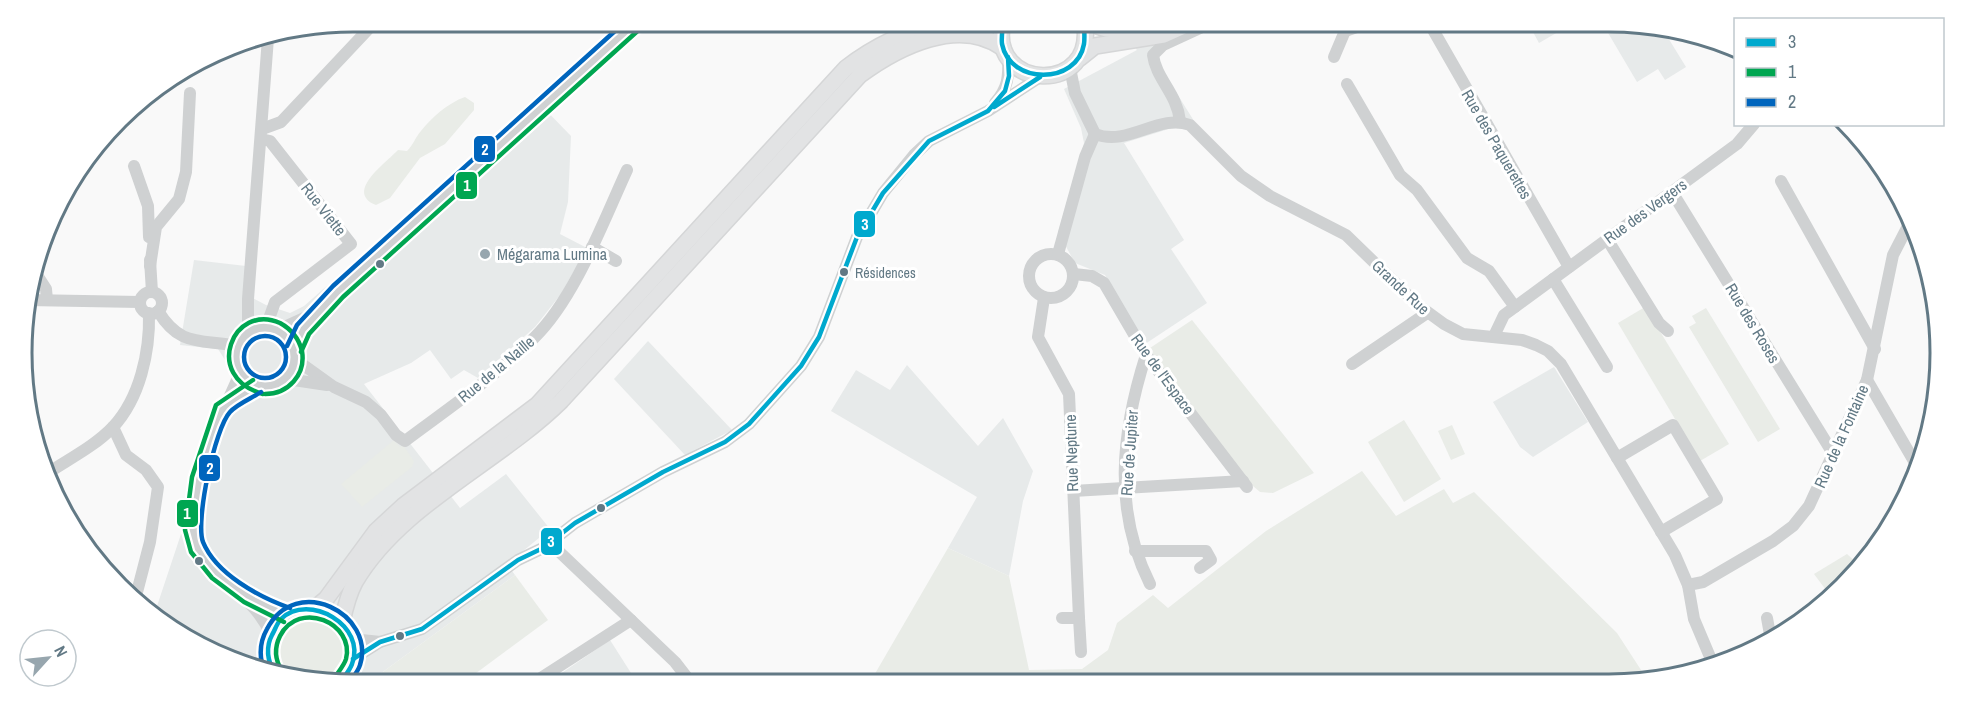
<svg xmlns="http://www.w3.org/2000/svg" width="1962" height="706" font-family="'Archivo Narrow',sans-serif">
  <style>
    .built { fill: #e7eaea }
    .green { fill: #e9ece7 }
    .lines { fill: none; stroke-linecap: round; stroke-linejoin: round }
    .major-casing { stroke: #d5d6d7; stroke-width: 18 }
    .minor { stroke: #cfd1d2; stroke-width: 12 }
    .major { stroke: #e2e3e4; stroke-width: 15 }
    .bus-1-casing { stroke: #fff; stroke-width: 9 }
    .bus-2-casing { stroke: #fff; stroke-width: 9 }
    .bus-3-casing { stroke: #fff; stroke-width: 9 }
    .bus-1 { stroke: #00a9ce; stroke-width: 4.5 }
    .bus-2 { stroke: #00a651; stroke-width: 4.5 }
    .bus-3 { stroke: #0065bd; stroke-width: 4.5 }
    .poi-dot { fill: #97a6ae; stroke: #fff; stroke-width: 2 }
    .bus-dot { fill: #627985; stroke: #fff; stroke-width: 2 }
    .labels { text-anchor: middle; stroke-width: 6; stroke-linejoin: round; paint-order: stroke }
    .bus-label { font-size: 14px; fill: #627985; stroke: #fff; text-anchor: start }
    .street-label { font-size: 16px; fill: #627985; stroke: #fff }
    .poi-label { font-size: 16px; fill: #627985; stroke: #fff; text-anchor: start }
    .rim { fill: none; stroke: #627985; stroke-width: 3 }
    .line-badge { stroke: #fff; stroke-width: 2 }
    .badge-label { font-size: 16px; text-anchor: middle; font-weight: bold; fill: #fff }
  </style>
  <rect width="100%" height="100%" fill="#f9f9f9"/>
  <g class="built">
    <path d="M1113,21H1219L1151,52L1194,121L1124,143L1184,240L1171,249L1207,303L1145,344L1105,275L1075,263L1058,232L1084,143L1081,128L1064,89L1137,50Z"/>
    <path d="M1527,21H1577L1539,43Z"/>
    <path d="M1601,21L1662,28L1686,67L1665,80L1658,69L1637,82Z"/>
    <path d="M537,101L571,136L568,202L560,234L587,248L561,294L535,327L478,378L464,370L451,379L430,350L411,363L364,384L460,508L506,474L550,529L507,564L515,575L365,685L267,674L168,629L154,615L181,534L186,536L185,515L215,411L232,379L229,366L218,349L180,345L194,260L246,266L243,293L266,305L290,313L304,306Z"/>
    <path d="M648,341L732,430L685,455L614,379Z"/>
    <path d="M907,365L978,446L1003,418L1033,471L1023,501L1009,576L948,548L977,497L831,411L856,370L890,390Z"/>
    <path d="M1554,367L1588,422L1533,457L1520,447L1493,402Z"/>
    <path d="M610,640L638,684L550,685L553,679Z"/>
  </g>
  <g class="green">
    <path d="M465,97L474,103V110L445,144L420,158L390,198L376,205C344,192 386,163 398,150L407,151C413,145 415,138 421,131C432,117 448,103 465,97Z"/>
    <path d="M1645,307L1729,444L1700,461L1618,323Z"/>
    <path d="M1706,308L1780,429L1758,442L1689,327L1696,323L1692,316Z"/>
    <path d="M1192,320L1314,473L1273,493L1260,492L1253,486L1147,350Z"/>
    <path d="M1404,420L1441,479L1404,502L1368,442Z"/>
    <path d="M1452,425L1465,454L1451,460L1438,431Z"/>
    <path d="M394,440L400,447L403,445L414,461L412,467L362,507L341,484Z"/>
    <path d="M1362,471L1396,516L1444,489L1453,503L1474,492L1617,633L1643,673L1629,682L869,684L948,548L1009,576L1029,670L1082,669L1108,650L1117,623L1153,595L1168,608L1266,531Z"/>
    <path d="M1847,554L1859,565L1832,598L1814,574Z"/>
    <path d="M515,575L548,620L460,685H365Z"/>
    <path d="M308,619C345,622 359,659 326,681L290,677C270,654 280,628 308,619Z"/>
  </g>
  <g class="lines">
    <defs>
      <g id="major">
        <path d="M1003,21C986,92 1099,96 1084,21"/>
        <path d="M1085,22L1106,29L1150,28"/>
        <path d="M1080,58L1095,46L1164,35L1195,21"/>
        <path d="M315,608L326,599L376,531L403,506L537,405L846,68C877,44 908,30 946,21"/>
        <path d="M342,622C345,608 348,595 355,582C400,505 498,463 561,401L860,75C898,47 959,16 1003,48"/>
        <path d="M275,675C268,664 266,651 270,639C288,572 393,629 340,683"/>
      </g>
    </defs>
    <use href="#major" class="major-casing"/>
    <g class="minor">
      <path d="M1428,21L1569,267"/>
      <path d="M1345,31L1374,21"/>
      <path d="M1334,57L1345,31"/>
      <path d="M1070,68L1075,93L1095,134C1128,147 1159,113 1190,125L1241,176L1270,196L1346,235L1418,305L1444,324L1463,334L1522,340L1536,345L1548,351L1561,364L1675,555L1688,585L1694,619L1713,664"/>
      <path d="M1347,84L1400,175L1417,190L1467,258L1489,271L1515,307"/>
      <path d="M995,103C1008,88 1009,77 1008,57"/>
      <path d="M1180,121C1177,93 1156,79 1153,55L1163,45L1215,21"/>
      <path d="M262,129L281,122L376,21"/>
      <path d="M261,139L270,141L351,244L275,302L266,327"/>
      <path d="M134,166L148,206L149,237"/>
      <path d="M1781,181L1875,349"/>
      <path d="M1672,192L1834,455"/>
      <path d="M1607,239L1659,323L1668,331"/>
      <path d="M592,247L616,261"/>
      <circle cx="1051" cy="276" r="22"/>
      <path d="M1058,254L1085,157L1095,134"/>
      <path d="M150,260L152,292"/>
      <path d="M150,266L156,227L179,199L186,172L190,93"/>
      <path d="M35,272L46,289L47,300"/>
      <path d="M1074,274L1092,276L1104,283L1146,355L1247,487"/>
      <path d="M1553,279L1607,367"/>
      <circle cx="151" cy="303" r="11"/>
      <path d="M1044,298L1038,337L1069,394L1079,618"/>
      <path d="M27,300L140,302"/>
      <path d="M158,311C180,347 199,339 237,346"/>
      <circle cx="265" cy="357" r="30"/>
      <path d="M278,330L313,314"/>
      <path d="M248,332V299L268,38"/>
      <path d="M1494,336L1504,315L1737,144L1754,124"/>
      <path d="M294,349L303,330L338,292L637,21"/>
      <path d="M1146,355C1121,433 1113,510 1150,584"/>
      <path d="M295,359L334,387L366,402L381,415L396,435L405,441C449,408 495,377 534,338C575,298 603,222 627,170"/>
      <path d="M1352,364L1427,313"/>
      <path d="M240,373C223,413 190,482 192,526C192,540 199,553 208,563C229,588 258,603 271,635"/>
      <path d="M287,379L327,385"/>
      <path d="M1867,380L1918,468"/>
      <path d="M225,407L257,386"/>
      <path d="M113,427L126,455L146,470L158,487L150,542L136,596"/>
      <path d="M1617,458L1673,425L1717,499L1661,532"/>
      <path d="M48,473C69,459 95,446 113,427C140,398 150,352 149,313"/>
      <path d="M1073,491L1243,481"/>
      <path d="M550,543L675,662L692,684"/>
      <path d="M1135,551H1206L1211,560L1200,568"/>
      <path d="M1688,585L1703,582L1773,541L1793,526L1809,506L1867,380L1893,255L1909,224"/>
      <path d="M248,596L287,615"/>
      <path d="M1062,618H1079L1081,652"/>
      <path d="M1767,618L1771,640"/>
      <path d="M352,639L380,642L422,629L518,560L543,548L575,523L663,472L725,442L749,424L801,366L819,337L857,237L883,193L914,155L929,141L988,111L1040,77"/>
      <path d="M353,659L380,642"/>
      <path d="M258,670L268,657"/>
      <path d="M530,685L631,620"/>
    </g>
    <use href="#major" class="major"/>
    <defs>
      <g id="bus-1">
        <path d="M1003,21C1003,28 1001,37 1002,44C1010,85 1077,85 1084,44C1085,37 1084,28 1084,21"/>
        <path d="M994,107L1040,77"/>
        <path d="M353,659L380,642L422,629L518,560L543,548L575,523L663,472L725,442L749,424L801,366L819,337L857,237L883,193L929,141L988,111L1005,91L1009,76L1008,57"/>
        <path d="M275,675C268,662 265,648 272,635C275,630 277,623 281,619C309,592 367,626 352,664C350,670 344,677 340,683"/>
      </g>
      <g id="bus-2">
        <path d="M301,352L309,334L343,297L642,27"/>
        <path d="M253,380L216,405L192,477L185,530L191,552L212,578L244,602L284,622"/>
        <path d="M263,394C202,377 233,302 280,323C291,329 299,339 302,351C306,375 288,394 265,394"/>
        <path d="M282,671C275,660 274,648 280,636C299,599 355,623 346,659C344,666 337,673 334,679"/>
      </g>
      <g id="bus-3">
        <circle cx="265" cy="357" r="21"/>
        <path d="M287,346L297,325L333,286L626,21"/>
        <path d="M261,392C252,398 237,404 230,412C215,428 195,521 203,542C216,574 259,597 290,608"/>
        <path d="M265,673C259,658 259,643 267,629C296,573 376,614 360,665C358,672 352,678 348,684"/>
      </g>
    </defs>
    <use href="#bus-1" class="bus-1-casing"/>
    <use href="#bus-2" class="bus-2-casing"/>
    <use href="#bus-3" class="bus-3-casing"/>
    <use href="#bus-1" class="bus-1"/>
    <use href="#bus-2" class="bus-2"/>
    <use href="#bus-3" class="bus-3"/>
  </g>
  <circle class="poi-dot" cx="485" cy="254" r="6"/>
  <g class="bus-dot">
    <circle cx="380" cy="264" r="5"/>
    <circle cx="844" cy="272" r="5"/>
    <circle cx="601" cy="508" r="5"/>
    <circle cx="199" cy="561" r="5"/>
    <circle cx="400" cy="636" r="5"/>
  </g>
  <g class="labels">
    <g class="bus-label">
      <text x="855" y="278">Résidences</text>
    </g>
    <g class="street-label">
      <text transform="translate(1497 144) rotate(60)" y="6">Rue des Paquerettes</text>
      <text transform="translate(324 209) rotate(52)" y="6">Rue Viette</text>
      <text transform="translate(1645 211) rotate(-36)" y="6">Rue des Vergers</text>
      <text transform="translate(1401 287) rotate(43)" y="6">Grande Rue</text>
      <text transform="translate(1753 323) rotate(59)" y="6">Rue des Roses</text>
      <text transform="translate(496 369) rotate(-40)" y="6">Rue de la Naille</text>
      <text transform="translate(1163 374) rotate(54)" y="6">Rue de l'Espace</text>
      <text transform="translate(1841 436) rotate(-66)" y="6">Rue de la Fontaine</text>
      <text transform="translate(1071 453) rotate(-92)" y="6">Rue Neptune</text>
      <text transform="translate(1129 453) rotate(-86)" y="6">Rue de Jupiter</text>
    </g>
    <g class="poi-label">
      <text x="497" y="260">Mégarama Lumina</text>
    </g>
  </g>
  <path d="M0 0H1962V706H0ZM353 32H1609A321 321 0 0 1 1930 353V353A321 321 0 0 1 1609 674H353A321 321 0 0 1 32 353V353A321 321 0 0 1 353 32Z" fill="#fff" fill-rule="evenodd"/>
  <path class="rim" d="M353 32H1609A321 321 0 0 1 1930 353V353A321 321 0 0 1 1609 674H353A321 321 0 0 1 32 353V353A321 321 0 0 1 353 32Z"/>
  <g class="line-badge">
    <rect x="473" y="135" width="23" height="28" rx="6" fill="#0065bd"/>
    <rect x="455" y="171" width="23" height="29" rx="6" fill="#00a651"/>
    <rect x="853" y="210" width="23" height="28" rx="6" fill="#00a9ce"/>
    <rect x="198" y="454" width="23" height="28" rx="6" fill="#0065bd"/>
    <rect x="176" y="499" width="23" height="29" rx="6" fill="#00a651"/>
    <rect x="540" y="527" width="23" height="29" rx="6" fill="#00a9ce"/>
  </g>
  <g class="badge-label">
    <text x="485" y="155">2</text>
    <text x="467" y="191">1</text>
    <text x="865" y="230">3</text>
    <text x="210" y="474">2</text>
    <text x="187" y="519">1</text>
    <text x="551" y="547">3</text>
  </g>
  <rect x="1734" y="18" width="210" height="108" fill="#ffffff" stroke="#c0c9ce" stroke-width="1.5"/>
  <rect x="1746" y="38" width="30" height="9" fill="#00a9ce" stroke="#c0c9ce" stroke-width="1.5"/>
  <text x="1788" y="48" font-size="18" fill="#627985">3</text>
  <rect x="1746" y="68" width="30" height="9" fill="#00a651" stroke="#c0c9ce" stroke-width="1.5"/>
  <text x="1788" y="78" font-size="18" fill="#627985">1</text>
  <rect x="1746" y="98" width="30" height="9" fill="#0065bd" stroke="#c0c9ce" stroke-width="1.5"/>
  <text x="1788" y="108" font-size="18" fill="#627985">2</text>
  <g transform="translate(48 658) rotate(63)"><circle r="28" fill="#ffffff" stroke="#c0c9ce" stroke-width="1.5"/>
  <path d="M0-4.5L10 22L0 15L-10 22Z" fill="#97a6ae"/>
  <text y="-9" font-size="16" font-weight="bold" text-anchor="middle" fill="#627985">N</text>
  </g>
</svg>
